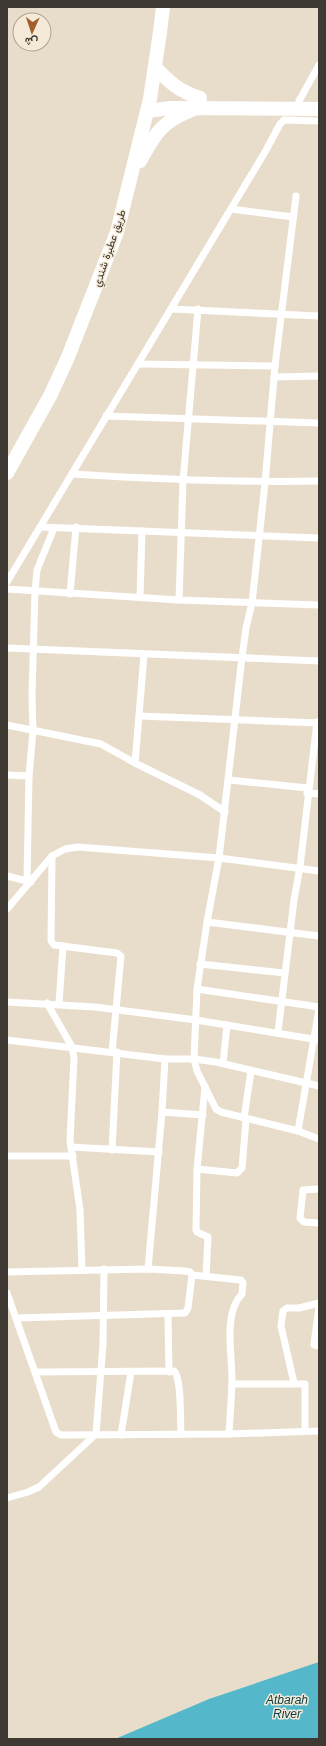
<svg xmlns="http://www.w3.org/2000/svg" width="326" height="1746" font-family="Arial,Vazirmatn,sans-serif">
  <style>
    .water { fill: #54b8ca }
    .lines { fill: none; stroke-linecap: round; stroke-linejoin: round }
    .street { stroke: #fff; stroke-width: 7 }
    .highway { stroke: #fff; stroke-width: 14 }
    .labels { text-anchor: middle; stroke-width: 3; stroke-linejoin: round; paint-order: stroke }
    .street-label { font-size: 11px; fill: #3e3932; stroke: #f5ead7 }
    .water-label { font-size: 12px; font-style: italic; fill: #083941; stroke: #f5ead7 }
  </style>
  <rect width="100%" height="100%" fill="#e8ddca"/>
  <path class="water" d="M319,1662V1739H115L209,1699Z"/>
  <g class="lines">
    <g class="street">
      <path d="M299,101L319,65"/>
      <path d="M296,196L275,366L265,483L252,603L246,628L242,657L219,858L207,922L197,989L194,1059L197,1071L216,1109L221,1112L298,1131L319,1139"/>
      <path d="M231,209L293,217"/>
      <path d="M171,309L319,316"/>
      <path d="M138,364L275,366"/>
      <path d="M274,377L319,376"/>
      <path d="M106,416L319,423"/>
      <path d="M72,474C154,479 236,483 319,481"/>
      <path d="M40,527L319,538"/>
      <path d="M7,582L265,152L280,124L284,120L319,121"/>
      <path d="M7,589L179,600L319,605"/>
      <path d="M70,594L76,527"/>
      <path d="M140,597L142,531"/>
      <path d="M179,600L183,481L198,309"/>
      <path d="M7,648L319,661"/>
      <path d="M140,716L319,723"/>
      <path d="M7,725L101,744L135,763L144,655"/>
      <path d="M135,763L200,795L225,812"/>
      <path d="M7,775L29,776"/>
      <path d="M229,780L308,788"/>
      <path d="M307,793L319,794"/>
      <path d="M52,856L51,941L54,945L117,953L121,956L112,1052"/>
      <path d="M7,876L31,882"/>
      <path d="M27,881L29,776L33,731L32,695L35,591L37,570L54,528"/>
      <path d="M7,909L52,856L65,849L78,847L219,858L319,871"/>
      <path d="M207,922L319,936"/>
      <path d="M200,964L284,973"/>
      <path d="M197,989L319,1007"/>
      <path d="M7,1002L95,1007L196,1020L319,1040"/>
      <path d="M47,1003L72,1047L74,1058L70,1140L80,1210L82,1270"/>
      <path d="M59,1004L63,946"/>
      <path d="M278,1032L294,900L300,867L317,722"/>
      <path d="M7,1040L165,1059H194L216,1062L319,1086"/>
      <path d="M223,1063L227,1025"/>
      <path d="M205,1087L197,1169L196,1230L197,1232L208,1237L206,1276"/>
      <path d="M162,1112L203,1115"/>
      <path d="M244,1118L251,1071"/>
      <path d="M298,1131L319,1009"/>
      <path d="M71,1147L159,1152"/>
      <path d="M112,1150L117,1052"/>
      <path d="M7,1156H73"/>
      <path d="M197,1169L237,1173L242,1168L246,1119"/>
      <path d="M319,1189L303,1190L300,1218L304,1222L319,1223"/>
      <path d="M148,1269L162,1112L165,1059"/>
      <path d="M7,1272L148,1269L185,1271L190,1272L192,1275L188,1308L185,1313L17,1318"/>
      <path d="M192,1275L241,1280L243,1283L242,1294C222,1314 233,1358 232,1384C231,1401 230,1418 229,1434"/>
      <path d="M7,1293L56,1432L61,1435L229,1434L319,1431"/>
      <path d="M319,1307L314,1344V1345L319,1346"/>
      <path d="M168,1314L169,1372"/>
      <path d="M36,1372L174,1371C182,1378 180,1422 181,1434"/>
      <path d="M294,1383L281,1326L283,1311L287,1308H299L319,1303"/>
      <path d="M232,1384H305V1431"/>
      <path d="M121,1435L131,1372"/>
      <path d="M7,1498L28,1492L39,1487L96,1434L103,1344L104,1269"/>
    </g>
    <g class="highway">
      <path d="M155,67C170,83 179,91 200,98"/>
      <path d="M147,111L171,108L319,109"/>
      <path d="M140,161C155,134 162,121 192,110"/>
      <path d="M7,473L50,396L68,357L117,232L150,99L160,32L163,7"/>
    </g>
  </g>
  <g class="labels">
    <g class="street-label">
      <text transform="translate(109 248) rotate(-71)" y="4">طريق عطبرة شندي</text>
    </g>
    <g class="water-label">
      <text x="287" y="1704">Atbarah<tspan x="287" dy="14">River</tspan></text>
    </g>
  </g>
  <rect width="326" height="1746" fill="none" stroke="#3e3932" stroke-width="16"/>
  <g transform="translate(32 32) rotate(183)"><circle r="19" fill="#f5ead7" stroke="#aca395"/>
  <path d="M0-3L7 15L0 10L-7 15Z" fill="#a15f2b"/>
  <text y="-6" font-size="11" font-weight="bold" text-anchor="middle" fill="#3e3932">ش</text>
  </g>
</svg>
